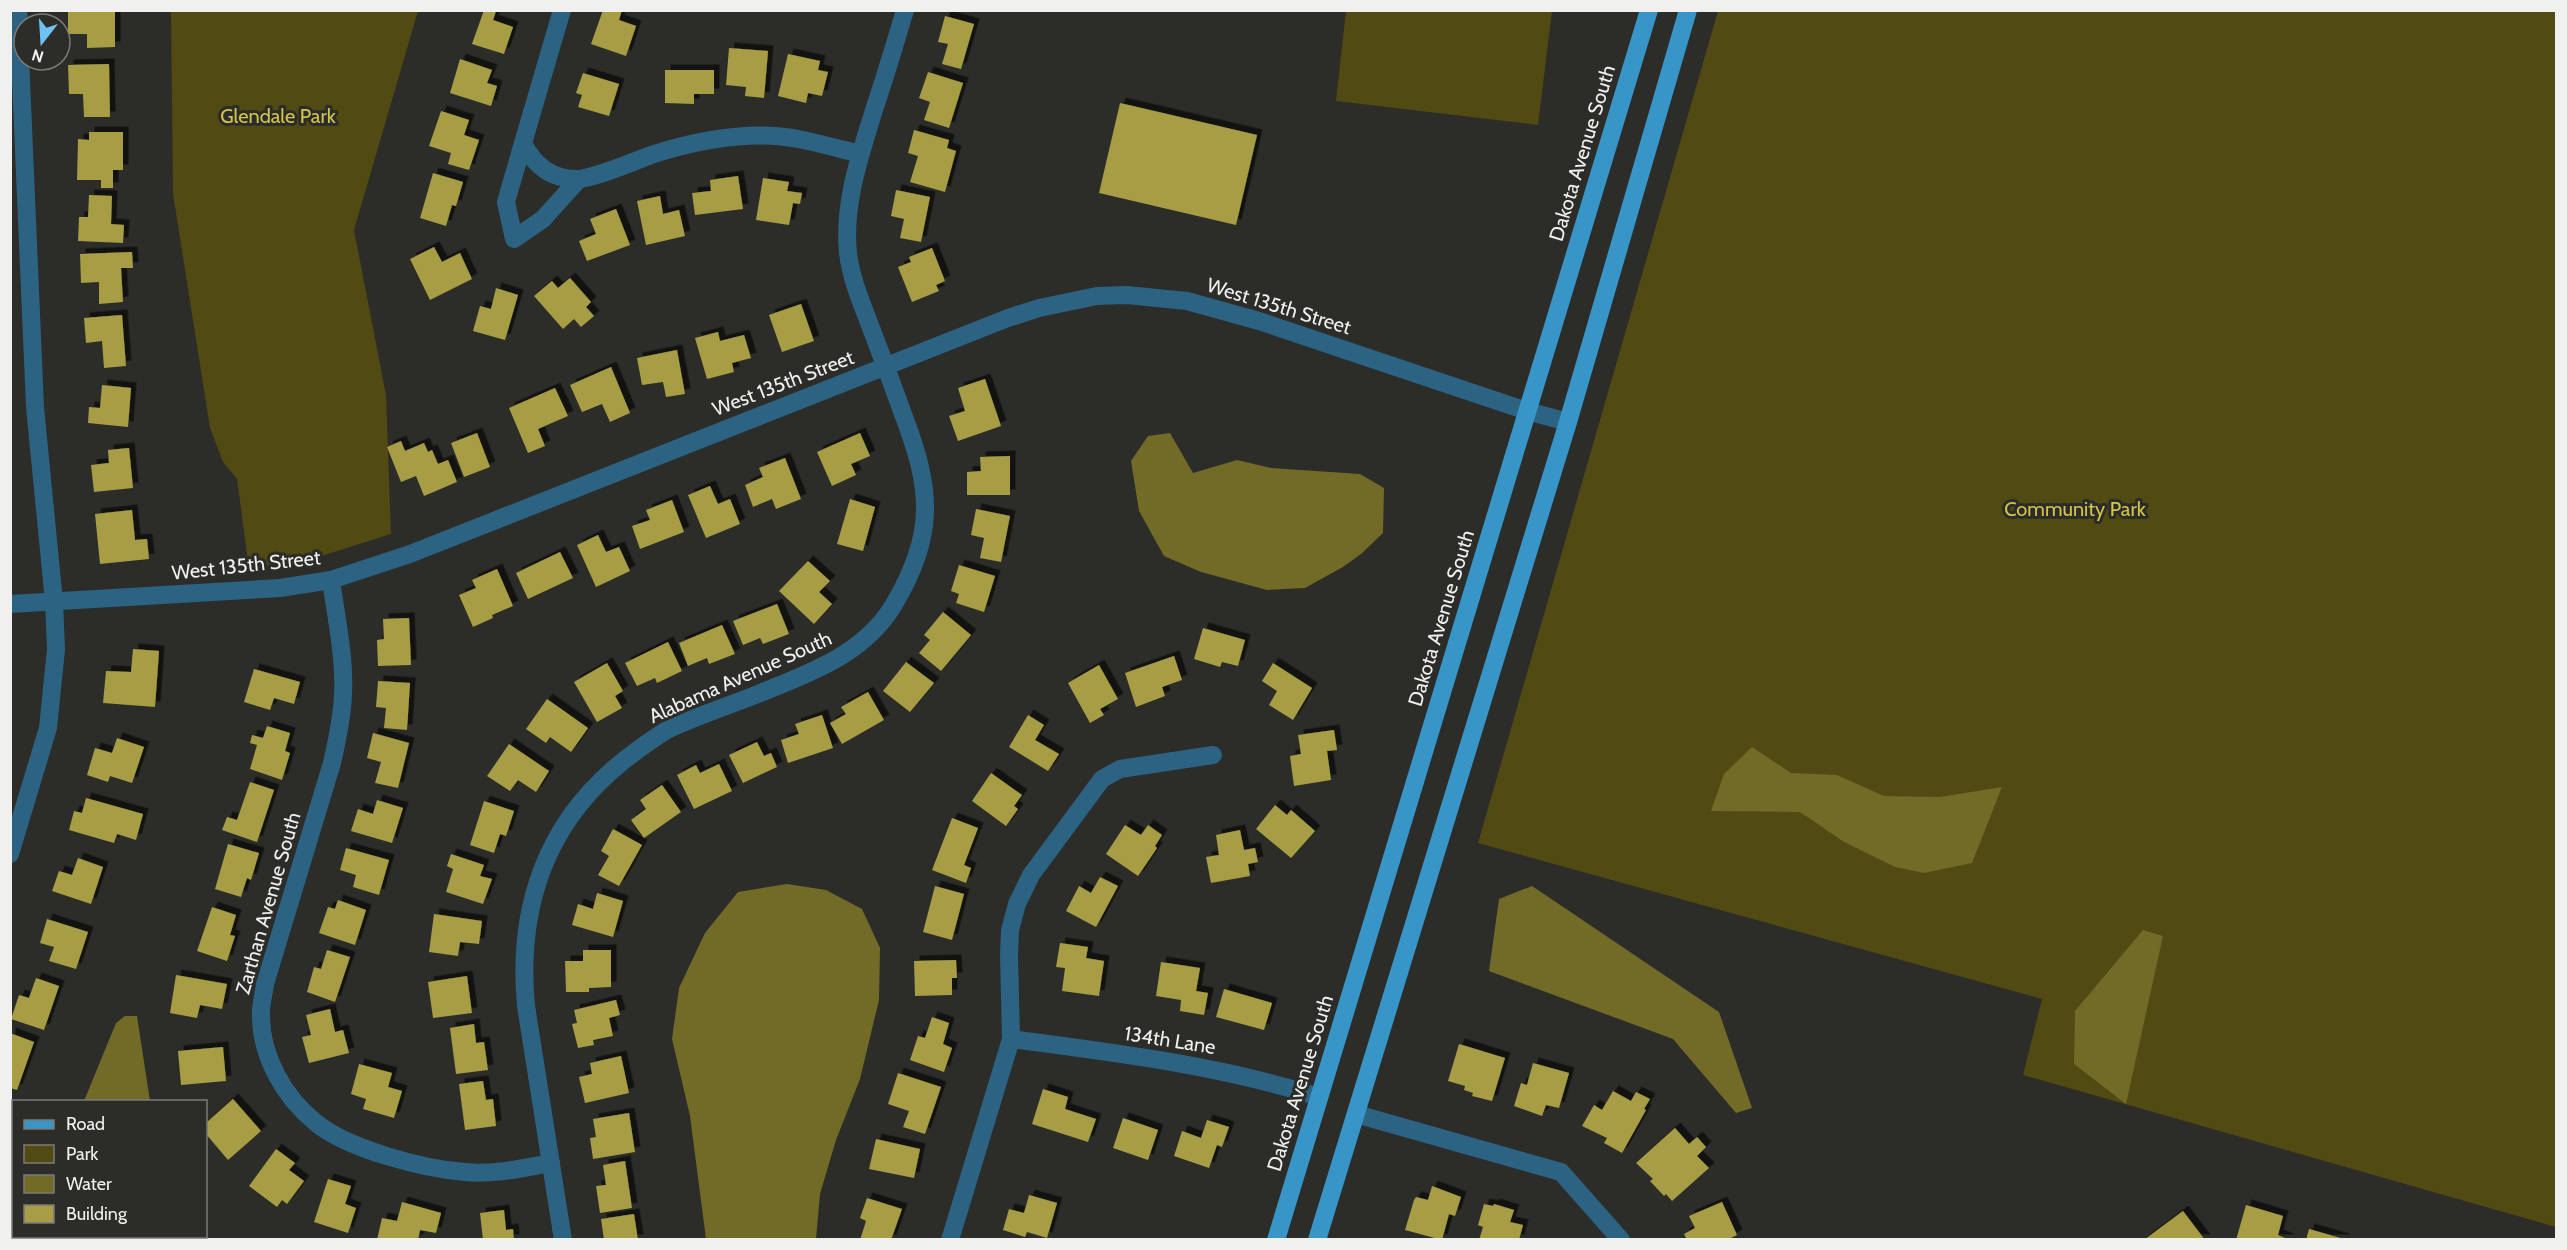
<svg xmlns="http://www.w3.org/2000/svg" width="2567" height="1250" font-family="Cabin,sans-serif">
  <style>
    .green { fill: #514a13 }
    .water { fill: #726a27 }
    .building { fill: #a79d44; filter: url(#shadow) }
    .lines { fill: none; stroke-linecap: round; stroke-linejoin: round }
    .minor { stroke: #2c6282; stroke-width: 18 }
    .major { stroke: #3795c8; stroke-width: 18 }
    .labels { text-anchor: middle; stroke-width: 6; stroke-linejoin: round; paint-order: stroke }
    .park-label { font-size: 20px; fill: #d3c44c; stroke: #2c2c29 }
    .street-label { font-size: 20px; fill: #f0f0ee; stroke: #2c2c29 }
  </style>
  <defs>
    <filter id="shadow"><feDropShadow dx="5.5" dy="-5.5" stdDeviation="0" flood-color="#0009"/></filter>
  </defs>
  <rect width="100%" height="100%" fill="#2c2c29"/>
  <g class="green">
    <path d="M171,11H418L354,230L386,395L391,534L318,557L249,569L237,479L223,462L210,428L173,194Z"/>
    <path d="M1346,11H1552L1538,125L1336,101Z"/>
    <path d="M1718,11H2556V1227L2023,1075L2042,999L1478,843Z"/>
  </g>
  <g class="water">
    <path d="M1170,433L1193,473L1237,460L1271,468L1360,474L1384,488L1383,533L1361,554L1343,567L1305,588L1267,590L1201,572L1164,556L1139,511L1131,461L1148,436Z"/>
    <path d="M1752,747L1791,773L1837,775L1884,796L1940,797L2002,787L1972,863L1924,873L1895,867L1844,842L1800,812L1711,811L1724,774Z"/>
    <path d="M787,884L826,890L862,909L880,948L879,1000L860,1079L836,1140L820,1194L816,1239H706L690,1116L672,1039L679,988L705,933L738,892Z"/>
    <path d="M1532,886L1719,1012L1752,1108L1736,1113L1673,1039L1489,971L1499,899Z"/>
    <path d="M2143,930L2163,936L2126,1104L2074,1064L2075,1011Z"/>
    <path d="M125,1016H137L150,1101H84L116,1023Z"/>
  </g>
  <g class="building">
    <path d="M68,10H115V47L87,48V34H68Z"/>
    <path d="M484,10L496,11L493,20L513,27L504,54L472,44Z"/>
    <path d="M603,10H622L619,20L636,26L626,56L591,44Z"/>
    <path d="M945,16L974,24L961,69L942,64L948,44L938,42Z"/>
    <path d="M729,48L768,51L764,98L745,96L746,87L726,85Z"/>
    <path d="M788,54L820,61L818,70L828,72L822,96L808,93L806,103L778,96Z"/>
    <path d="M460,59L492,70L487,83L497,86L491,106L450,93Z"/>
    <path d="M109,64L110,117H84L83,94H69L68,65Z"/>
    <path d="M665,70H714V94H694V104L665,103Z"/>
    <path d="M928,72L963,83L949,128L924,120L930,102L919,98Z"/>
    <path d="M583,73L619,84L609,116L578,107L582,95L576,93Z"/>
    <path d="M1120,103L1257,135L1236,225L1099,193Z"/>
    <path d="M441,111L469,120L464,135L479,140L469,170L448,164L451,153L429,146Z"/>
    <path d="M914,130L949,140L947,148L956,151L945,192L910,182L918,156L908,153Z"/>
    <path d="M89,132H123V170H113V188H101V180H77L78,139L89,140Z"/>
    <path d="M433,173L463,182L456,206L452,205L446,226L420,218Z"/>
    <path d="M738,176L743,209L695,215L692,193L711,191L710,180Z"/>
    <path d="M763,178L789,182L787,191L802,193L800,204L793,203L789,225L756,220Z"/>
    <path d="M896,190L930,197L921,242L900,238L904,219L891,216Z"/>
    <path d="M89,195L112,196L111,224L124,225L123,243L78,241L79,217H88Z"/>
    <path d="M660,196L663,214L679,210L685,236L646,245L637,201Z"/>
    <path d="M616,209L630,245L587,261L579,241L596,234L590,219Z"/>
    <path d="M434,247L442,262L460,253L472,279L430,300L410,259Z"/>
    <path d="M932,248L945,281L936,285L939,291L912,302L898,267L911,262L909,257Z"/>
    <path d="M132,252L133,268H121L123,302L99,304V282L81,283L80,254Z"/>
    <path d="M570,278L591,302L586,307L594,316L581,327L574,319L563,329L534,296L552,281L558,288Z"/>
    <path d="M496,288L518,295L505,340L473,331L480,306L491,309Z"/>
    <path d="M801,304L814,341L782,352L769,315Z"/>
    <path d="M122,315L126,366L104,368L102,341L86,343L84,318Z"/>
    <path d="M718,332L720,341L744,335L751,358L732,363L734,372L707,379L695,338Z"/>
    <path d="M677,350L685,394L666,397L663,382L642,385L637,358Z"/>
    <path d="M611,367L630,413L610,422L602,404L582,412L570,385Z"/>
    <path d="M985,379L1001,426L958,441L949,416L965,411L958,388Z"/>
    <path d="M102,385L131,388L128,427L88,423L89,407L100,408Z"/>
    <path d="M555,388L568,416L538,429L545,446L528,453L509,408Z"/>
    <path d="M477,433L490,467L464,477L451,443Z"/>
    <path d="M860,433L870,456L851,464L856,475L832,486L817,452Z"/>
    <path d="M401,441L405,451L424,443L428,452L432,450L438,464L448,460L457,482L424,496L416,476L401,482L387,447Z"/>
    <path d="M129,448L133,488L94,492L91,465L109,463L108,450Z"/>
    <path d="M1010,456V495H967V472L981,471L980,457Z"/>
    <path d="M785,458L801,499L776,509L772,499L753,507L745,485L763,477L759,468Z"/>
    <path d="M710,486L718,504L730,499L740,524L706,538L688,495Z"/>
    <path d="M850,499L875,507L863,551L837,544Z"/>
    <path d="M672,500L684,532L640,549L632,526L650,520L646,510Z"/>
    <path d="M976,509L1010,516L1001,562L980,558L984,538L971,535Z"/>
    <path d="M132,510L135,540L147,539L149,559L100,564L95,514Z"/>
    <path d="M598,535L606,552L619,547L630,571L596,587L577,545Z"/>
    <path d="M560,552L573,578L528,599L516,573Z"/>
    <path d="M808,561L830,581L819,592L832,604L814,624L779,591Z"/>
    <path d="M959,565L995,576L984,612L956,603L959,594L951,591Z"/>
    <path d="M497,569L513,606L492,615L493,618L473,627L459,595L476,588L472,580Z"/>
    <path d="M777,604L789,634L763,644L760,638L743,645L733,621Z"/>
    <path d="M943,612L971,635L941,671L919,653L930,640L924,635Z"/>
    <path d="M409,618L411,665L378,666L377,640L384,639L383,619Z"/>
    <path d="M722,625L735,654L709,664L707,658L688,666L679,643Z"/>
    <path d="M1203,628L1245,640L1238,666L1222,662L1220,667L1194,659Z"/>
    <path d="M668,642L682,671L657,683L655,678L637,686L625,663Z"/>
    <path d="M133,649L159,651L155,707L103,703L106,671L131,672Z"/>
    <path d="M1174,656L1182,680L1162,687L1165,696L1136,707L1125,673Z"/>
    <path d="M906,662L934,683L910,712L883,691Z"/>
    <path d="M607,663L623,691L615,696L622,708L597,722L574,682Z"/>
    <path d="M1273,663L1312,688L1293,720L1269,705L1277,691L1262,681Z"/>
    <path d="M1099,665L1118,699L1100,709L1104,715L1090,723L1068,683Z"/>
    <path d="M254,669L300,682L294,704L274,698L270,710L244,702Z"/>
    <path d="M378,681L410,683L407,730L384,728L386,708L376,707Z"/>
    <path d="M868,692L884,720L842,744L830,723L846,714L841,707Z"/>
    <path d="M547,699L588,728L571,752L550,737L546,743L526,729Z"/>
    <path d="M822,715L833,748L788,763L781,740L799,734L795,724Z"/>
    <path d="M1028,715L1044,725L1035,740L1059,754L1048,771L1009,747Z"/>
    <path d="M267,726L290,733L285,751L290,753L282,780L250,769L257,745L250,743L252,735L263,738Z"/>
    <path d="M1334,730L1337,750L1327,751L1331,780L1294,786L1290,756L1301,754L1298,735Z"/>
    <path d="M373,733L409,743L398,788L375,783L381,762L367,758Z"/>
    <path d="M117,738L144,747L132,783L110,776L108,782L87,775L95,748L112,753Z"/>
    <path d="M757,742L764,756L771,753L777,767L743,783L729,755Z"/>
    <path d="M509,744L549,771L536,792L518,780L510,791L487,776Z"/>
    <path d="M719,764L732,791L694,809L677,775L696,765L700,773Z"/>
    <path d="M991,773L1022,795L1014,806L1018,809L1006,826L972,801Z"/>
    <path d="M250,782L274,790L257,842L222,830L227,817L237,820Z"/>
    <path d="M662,785L681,812L644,838L631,820L646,809L640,800Z"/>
    <path d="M86,798L143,814L136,840L117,834L114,843L69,830L74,811L82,813Z"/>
    <path d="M377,800L403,808L392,843L351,831L358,809L373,814Z"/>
    <path d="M484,801L514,811L506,836L500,834L494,853L470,845Z"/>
    <path d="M1275,805L1287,815L1291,810L1315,831L1291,858L1256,829Z"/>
    <path d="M952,818L978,828L964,865L971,868L966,883L932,870Z"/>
    <path d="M1125,825L1141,835L1148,825L1162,835L1155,846L1157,848L1138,876L1106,854Z"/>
    <path d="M613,829L642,845L619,886L598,875L609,856L601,851Z"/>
    <path d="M1240,830L1244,850L1255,848L1258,862L1248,864L1250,876L1211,883L1206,857L1219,855L1216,835Z"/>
    <path d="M228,844L259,853L251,880L247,878L241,897L215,889Z"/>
    <path d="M346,848L389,860L379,895L353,887L356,875L340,870Z"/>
    <path d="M451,854L484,865L480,876L492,879L483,904L446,892L453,869L447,866Z"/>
    <path d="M78,858L103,867L91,904L52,891L59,871L72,875Z"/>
    <path d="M1100,877L1118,886L1096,927L1066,911L1079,886L1091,893Z"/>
    <path d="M935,886L964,894L952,940L923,932Z"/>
    <path d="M597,893L623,901L613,937L572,925L578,904L593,909Z"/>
    <path d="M338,900L366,910L355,945L319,933L328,907L335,909Z"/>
    <path d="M212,907L236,915L230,935L235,936L227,961L197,951Z"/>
    <path d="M434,914L482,921L479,944L460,942L458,956L429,952Z"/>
    <path d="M47,919L88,932L76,969L49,961L54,947L40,943Z"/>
    <path d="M1060,943L1088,947L1086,958L1104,961L1099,996L1062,991L1065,968L1056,967Z"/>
    <path d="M327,950L350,957L335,1002L307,992L314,967L321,969Z"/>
    <path d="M583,950H611V987L589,988V992H566L565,961H583Z"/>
    <path d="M956,960L957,978H952V995L915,996L914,961Z"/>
    <path d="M1161,962L1200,968L1196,991L1208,993L1204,1015L1180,1011L1181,1000L1156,996Z"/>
    <path d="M176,975L227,984L222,1009L200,1005L197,1018L170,1013Z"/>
    <path d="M467,976L472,1013L433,1018L428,982Z"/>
    <path d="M36,978L59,986L44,1030L11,1019L19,995L29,998Z"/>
    <path d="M1224,989L1272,1003L1264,1030L1216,1017Z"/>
    <path d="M616,1000L620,1015L609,1018L613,1036L593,1040L594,1045L578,1048L572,1024L577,1023L574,1010Z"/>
    <path d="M330,1009L335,1032L343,1030L349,1053L309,1063L302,1037L311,1035L306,1015Z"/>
    <path d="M932,1017L949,1023L943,1044L952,1048L944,1072L910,1060L918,1036L925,1038Z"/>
    <path d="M474,1024L476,1043L484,1042L488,1070L456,1074L450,1028Z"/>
    <path d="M10,1033L34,1042L17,1090L10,1088Z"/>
    <path d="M1459,1044L1505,1058L1492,1101L1472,1096L1473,1093L1464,1090L1465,1086L1448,1081Z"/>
    <path d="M223,1047L226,1081L181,1085L178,1051Z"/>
    <path d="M621,1056L629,1093L585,1103L579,1077L592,1074L590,1063Z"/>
    <path d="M1533,1063L1569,1073L1559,1108L1546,1105L1542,1116L1514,1106L1521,1083L1527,1085Z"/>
    <path d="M359,1064L392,1073L388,1087L402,1091L394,1118L363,1109L366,1099L351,1094Z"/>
    <path d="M898,1073L941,1087L925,1134L903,1127L909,1111L888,1104Z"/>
    <path d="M483,1081L486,1100L493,1099L496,1126L465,1130L459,1084Z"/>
    <path d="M1043,1089L1068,1097L1065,1109L1096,1119L1088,1142L1032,1124Z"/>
    <path d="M1613,1091L1631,1101L1636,1092L1650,1099L1644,1109L1646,1110L1622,1153L1604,1143L1607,1138L1582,1126L1594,1105L1602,1110Z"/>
    <path d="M233,1099L261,1131L228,1160L206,1134V1123Z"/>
    <path d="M10,1105L14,1106V1150H10Z"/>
    <path d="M629,1113L635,1152L593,1159L590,1138L596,1137L593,1119Z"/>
    <path d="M1123,1118L1158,1130L1148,1160L1113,1148Z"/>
    <path d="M1207,1120L1229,1127L1222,1147L1217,1145L1209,1168L1174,1156L1182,1131L1201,1138Z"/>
    <path d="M1675,1128L1689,1144L1697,1137L1706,1147L1697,1156L1709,1168L1672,1201L1666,1194L1664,1196L1650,1181L1653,1179L1636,1163Z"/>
    <path d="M876,1139L920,1149L914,1178L869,1169Z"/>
    <path d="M276,1149L295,1163L289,1170L304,1181L287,1204L282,1200L277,1207L249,1186Z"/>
    <path d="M625,1161L632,1208L600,1213L596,1186L606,1185L603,1165Z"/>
    <path d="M328,1179L351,1186L345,1204L356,1208L348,1233L314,1222Z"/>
    <path d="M1432,1186L1461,1197L1455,1216L1449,1214L1442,1240L1405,1230L1414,1200L1416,1197L1428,1200Z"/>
    <path d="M1029,1195L1057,1203L1047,1238L1027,1232L1025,1237L1003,1230L1009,1209L1024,1213Z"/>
    <path d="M867,1198L902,1209L891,1240H860L866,1221L860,1218Z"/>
    <path d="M402,1202L441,1213L436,1233L420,1230L418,1240H377L382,1218L397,1221Z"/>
    <path d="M1722,1202L1737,1235L1727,1240H1687L1684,1234L1695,1228L1689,1216Z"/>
    <path d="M1484,1204L1493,1206L1494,1204L1514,1210L1510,1222L1523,1225L1519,1240H1479L1483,1227L1478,1225Z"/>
    <path d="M2246,1205L2283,1216L2278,1235L2290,1240H2236Z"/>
    <path d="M504,1210L506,1230L513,1229L514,1240H483L480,1213Z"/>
    <path d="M2183,1211L2205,1240H2144Z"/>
    <path d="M634,1214L638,1240H604L601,1219Z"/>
    <path d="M2309,1229L2344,1239V1240H2306Z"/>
  </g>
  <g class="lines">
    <g class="minor">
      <path d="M562,10L523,143C534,165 551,179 576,179C591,180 637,160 654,154C699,140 751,130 798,139C819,143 840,149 860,154"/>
      <path d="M523,143L506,202L514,239L543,219L579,179"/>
      <path d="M331,580C336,617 345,657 343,695C342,718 337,741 332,763L265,984C264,994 260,1006 261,1016C261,1056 284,1097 315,1122C347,1149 424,1169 465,1172C494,1175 523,1168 551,1163"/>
      <path d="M10,604L280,588L331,580L410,554L1008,318L1039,308L1097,296L1127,295L1187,301L1259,321L1527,411L1568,422"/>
      <path d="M10,854L48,728L56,649L54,602L35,407L18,10"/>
      <path d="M1011,1039C1115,1053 1219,1065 1319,1097"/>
      <path d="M1356,1114L1561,1172L1621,1240"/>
      <path d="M563,1240L526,1006C517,909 545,824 622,762C636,751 652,739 667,730C696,716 728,706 758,694C809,673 863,655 893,606C936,534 932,490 903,414C893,386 882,357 871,328C862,304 851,279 848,253C843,203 860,156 874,110C885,77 895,44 905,10"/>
      <path d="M950,1240L1011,1039L1009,955L1010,930L1017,904L1031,875L1102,779L1120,769L1213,755"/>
    </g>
    <g class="major">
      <path d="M1276,1240L1649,10"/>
      <path d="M1317,1240L1568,422L1688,10"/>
    </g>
  </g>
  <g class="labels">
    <g class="park-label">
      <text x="278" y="123">Glendale Park</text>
      <text x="2075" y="516">Community Park</text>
    </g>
    <g class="street-label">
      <text transform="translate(1582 153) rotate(-73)" y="7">Dakota Avenue South</text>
      <text transform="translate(1279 306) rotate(17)" y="7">West 135th Street</text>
      <text transform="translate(783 383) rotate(-21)" y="7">West 135th Street</text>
      <text transform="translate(246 565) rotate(-6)" y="7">West 135th Street</text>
      <text transform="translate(1441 618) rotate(-73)" y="7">Dakota Avenue South</text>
      <text transform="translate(740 677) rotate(-24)" y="7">Alabama Avenue South</text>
      <text transform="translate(268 903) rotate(-74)" y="7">Zarthan Avenue South</text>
      <text transform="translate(1170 1040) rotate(9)" y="7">134th Lane</text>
      <text transform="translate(1300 1083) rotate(-73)" y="7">Dakota Avenue South</text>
    </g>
  </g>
  <rect width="2567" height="1250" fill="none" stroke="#f0f0ee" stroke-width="24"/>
  <rect x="12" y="1100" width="195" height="138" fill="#2c2c29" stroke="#7a7a78" stroke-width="1.5"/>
  <rect x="24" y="1120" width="30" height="9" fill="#3795c8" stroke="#7a7a78" stroke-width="1.5"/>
  <text x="66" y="1130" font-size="18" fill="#f0f0ee">Road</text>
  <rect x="24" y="1145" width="30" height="18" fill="#514a13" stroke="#7a7a78" stroke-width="1.5"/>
  <text x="66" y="1160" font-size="18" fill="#f0f0ee">Park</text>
  <rect x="24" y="1175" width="30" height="18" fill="#726a27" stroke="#7a7a78" stroke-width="1.5"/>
  <text x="66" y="1190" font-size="18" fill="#f0f0ee">Water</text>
  <rect x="24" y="1205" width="30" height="18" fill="#a79d44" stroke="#7a7a78" stroke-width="1.5"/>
  <text x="66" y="1220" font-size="18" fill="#f0f0ee">Building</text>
  <g transform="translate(42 42) rotate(197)"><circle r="28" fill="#2c2c29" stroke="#7a7a78" stroke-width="1.5"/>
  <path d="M0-4.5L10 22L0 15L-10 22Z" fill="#6fc2f4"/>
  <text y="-9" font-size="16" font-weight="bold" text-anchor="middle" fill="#f0f0ee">N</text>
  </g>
</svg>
